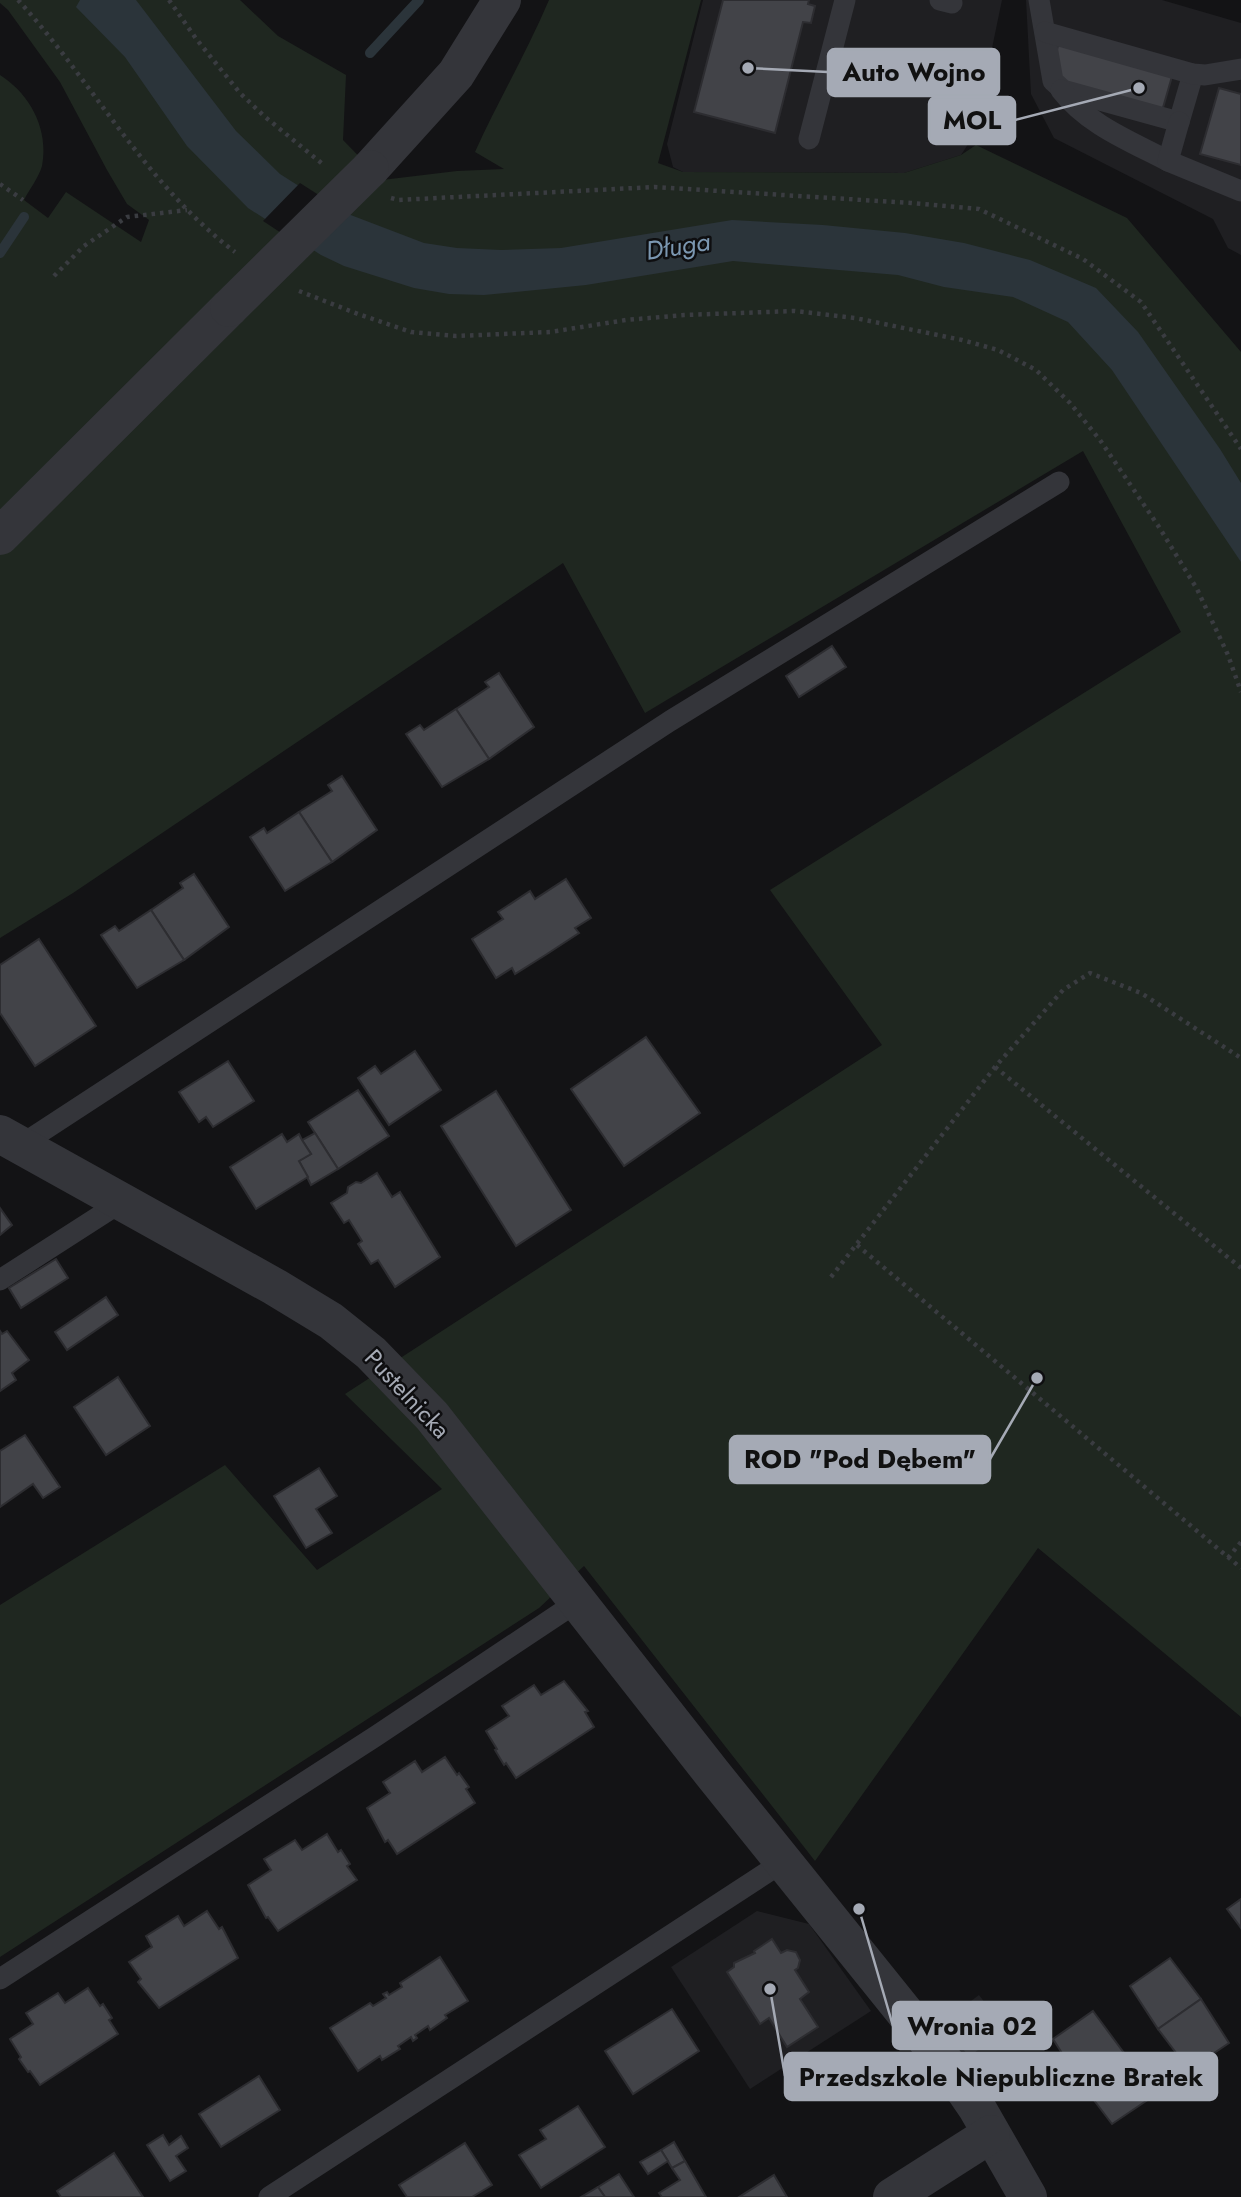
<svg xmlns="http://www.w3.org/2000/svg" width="1241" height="2197" font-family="Jost,sans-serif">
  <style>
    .built { fill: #1f1f22 }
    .green { fill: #1f2720 }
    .water { fill: #2b343a }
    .pier { fill: #131315 }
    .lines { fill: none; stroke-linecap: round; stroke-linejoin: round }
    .stream { stroke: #2b343a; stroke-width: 10 }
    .building { fill: #424348; stroke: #2d2d31; stroke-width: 2 }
    .path { stroke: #3a3c41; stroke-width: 4.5; stroke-dasharray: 3.5 5; stroke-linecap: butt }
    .lane { stroke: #34353a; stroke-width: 21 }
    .street { stroke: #34353a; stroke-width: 38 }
    .street-bridge { stroke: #34353a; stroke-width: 38 }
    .labels { text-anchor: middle; stroke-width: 5; stroke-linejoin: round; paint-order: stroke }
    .street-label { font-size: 24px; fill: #a5aab5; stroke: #0e0e10 }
    .water-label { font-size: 26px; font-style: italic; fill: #7b97b1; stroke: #0e0e10 }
    .leader { fill: none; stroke: #a5aab5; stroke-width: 2.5 }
    .callout-dot { fill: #a5aab5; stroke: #0e0e10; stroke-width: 2.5 }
    .callout { fill: #a5aab5; stroke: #a5aab5; stroke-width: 2.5 }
    .callout-label { font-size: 26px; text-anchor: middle; font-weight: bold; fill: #111 }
  </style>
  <rect width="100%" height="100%" fill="#131315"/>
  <g class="built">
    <path d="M703,0H1002L974,135L961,155L904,173L683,172L673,167L667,144Z"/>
    <path d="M1026,0H1162L1241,23V255L1228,248L1213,219L1054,138L1031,94Z"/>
    <path d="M757,1911L809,1924L871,2011L750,2089L671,1967Z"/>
    <path d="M979,1995L1005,2029L969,2057L943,2022Z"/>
  </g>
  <path class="green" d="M0,0H240L278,36L346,75L343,140L382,180L457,171L504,169L475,152C498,101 527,52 549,0H701L658,163L683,172L904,173L961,155L976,145L1127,218L1241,352V1717L1038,1548L815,1861L584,1566L539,1608L0,1957V1605L225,1465L317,1570L442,1489L345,1394L882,1045L770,890L1181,632L1083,451L645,713L563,563L73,893L0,938V75C30,94 49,129 42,166C39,177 29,190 24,200L48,218L66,192L141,242L149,220L127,204L107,170L60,82L8,10L0,3Z"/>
  <path class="water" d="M80,0H136L236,131L280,174L335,209L424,243L457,248L501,250L561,248L732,220L823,225L905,233L964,243L1030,260L1096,288L1138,332L1220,449L1241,483V562L1112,370L1068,322L1013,297L944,287L898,275L733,261L586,285L484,295L449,294L414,288L344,266L321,255L248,208L187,146L125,57L76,7Z"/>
  <path class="pier" d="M300,183L336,206L310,252L263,221Z"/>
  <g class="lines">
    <g class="stream">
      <path d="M370,53L419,0"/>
      <path d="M0,253L24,217"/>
    </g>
  </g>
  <g class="building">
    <path d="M723,0H809L808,4L815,6L811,23L803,22L775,133L694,112Z"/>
    <path d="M1059,42L1173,73L1160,118L1047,86Z"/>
    <path d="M1219,88L1241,94V165L1200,154Z"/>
    <path d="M832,646L846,667L799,697L786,676Z"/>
    <path d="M499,673L534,727L489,759L456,709L489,687L485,682Z"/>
    <path d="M456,709L489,759L442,787L406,734L420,725L424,730Z"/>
    <path d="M342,776L377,830L332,862L299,812L332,791L328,785Z"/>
    <path d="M299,812L332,862L285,891L250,837L264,828L267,833Z"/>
    <path d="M194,874L229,927L184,960L151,910L183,888L180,883Z"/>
    <path d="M566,879L591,918L575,928L579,933L547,954L515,974L512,968L496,978L472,939L503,919L498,912L530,891L535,899Z"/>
    <path d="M151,910L184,960L137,988L101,935L115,926L119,931Z"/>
    <path d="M39,939L96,1026L35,1066L0,1013V965Z"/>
    <path d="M646,1037L700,1113L624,1166L571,1089Z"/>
    <path d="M415,1051L441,1090L389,1125L358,1078L375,1066L381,1074Z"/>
    <path d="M228,1061L254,1101L213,1127L206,1117L199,1122L179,1092Z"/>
    <path d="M358,1090L389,1136L338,1169L308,1122Z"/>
    <path d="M496,1091L571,1210L516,1246L441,1126Z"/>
    <path d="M315,1133L338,1169L311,1185L299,1161L311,1154L302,1140Z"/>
    <path d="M282,1134L287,1142L299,1134L302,1140L311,1154L299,1161L308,1177L256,1209L230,1167Z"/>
    <path d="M377,1173L392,1197L400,1192L440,1257L395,1287L378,1260L371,1264L358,1244L362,1241L349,1220L344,1223L331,1203L347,1193L348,1187L356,1182L361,1183Z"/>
    <path d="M0,1208L12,1225L0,1235Z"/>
    <path d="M56,1259L68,1278L21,1308L9,1288Z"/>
    <path d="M106,1297L118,1315L67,1350L55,1332Z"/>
    <path d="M0,1331L2,1334L7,1331L29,1360L12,1373L16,1380L0,1391Z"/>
    <path d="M118,1377L150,1426L106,1455L74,1407Z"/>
    <path d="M25,1435L60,1487L43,1498L33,1484L0,1507V1451Z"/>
    <path d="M319,1468L337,1496L316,1509L332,1533L306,1548L274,1496Z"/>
    <path d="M564,1681L588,1711L585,1712L594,1727L516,1778L506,1763L504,1765L495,1750L497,1749L486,1731L509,1716L502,1706L534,1685L541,1695Z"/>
    <path d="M445,1757L457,1775L459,1773L469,1787L466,1789L475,1803L397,1854L388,1840L385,1842L367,1808L390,1793L383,1782L415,1761L422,1772Z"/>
    <path d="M327,1834L338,1852L341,1850L350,1864L347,1866L357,1880L278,1931L268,1917L266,1918L248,1885L271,1870L264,1859L295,1840L302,1850Z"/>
    <path d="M1241,1899V1928L1227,1909Z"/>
    <path d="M207,1911L219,1929L222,1927L238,1958L159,2008L138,1982L141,1979L129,1962L152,1947L146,1936L178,1916L184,1926Z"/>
    <path d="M772,1939L781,1953L787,1950L796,1952L800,1960L798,1968L795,1970L809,1992L800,1999L818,2027L787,2047L769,2018L760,2024L727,1972L734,1967V1963L755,1953L754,1951Z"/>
    <path d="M440,1957L468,2001L445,2015L447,2018L430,2030L428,2026L415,2035L417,2038L413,2041L411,2037L398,2046L400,2049L382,2060L380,2056L358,2071L330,2028L370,2003L373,2006L386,1998L383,1994L387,1992L389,1995L402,1987L400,1983Z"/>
    <path d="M1170,1958L1201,1999L1158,2029L1130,1986Z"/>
    <path d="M88,1988L100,2006L103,2004L112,2018L109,2020L118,2034L40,2085L30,2071L28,2072L19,2059L21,2057L10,2039L33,2024L26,2013L58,1993L65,2003Z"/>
    <path d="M1201,1999L1229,2043L1189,2070L1158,2029Z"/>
    <path d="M672,2009L699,2051L633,2094L605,2051Z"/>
    <path d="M1093,2011L1124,2053L1081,2083L1053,2039Z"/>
    <path d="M1124,2053L1152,2097L1112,2124L1081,2083Z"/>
    <path d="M259,2076L280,2110L221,2147L199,2114Z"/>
    <path d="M578,2106L605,2147L541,2188L519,2155L546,2139L540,2130Z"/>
    <path d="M163,2135L169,2145L181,2136L188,2148L176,2156L186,2171L170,2181L147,2145Z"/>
    <path d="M674,2142L685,2161L672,2168L661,2150Z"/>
    <path d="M465,2143L492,2185L472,2197H407L399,2185Z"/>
    <path d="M661,2150L668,2161L648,2174L640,2162Z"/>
    <path d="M114,2153L143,2197H61L57,2191Z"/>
    <path d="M685,2161L706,2197H662L659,2193L680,2180L672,2168Z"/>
    <path d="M619,2174L634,2197H605L598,2187Z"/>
    <path d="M774,2175L787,2197H739Z"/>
    <path d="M598,2187L605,2197H581Z"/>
  </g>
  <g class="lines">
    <g class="path">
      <path d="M18,0C93,82 145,184 235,252"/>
      <path d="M169,0L197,40L240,93L264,116L325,166"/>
      <path d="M0,184L23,200"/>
      <path d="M391,198L398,200L655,187L911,203L979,209L1083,259L1141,302L1241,449"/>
      <path d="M54,276L84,246L127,217L187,210"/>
      <path d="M299,291L358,314L411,332L456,336L550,332L626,320L684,315L795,311L855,318L962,340L998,350L1036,370L1070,403L1100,440L1159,527L1197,589L1228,655L1241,692"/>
      <path d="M995,1067L1241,1268"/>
      <path d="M857,1245L1241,1568"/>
      <path d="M831,1277L995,1067L1063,990L1090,973L1141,993L1241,1058"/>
      <path d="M1228,1558L1241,1542"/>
    </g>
    <g class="lane">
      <path d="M940,0L952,3"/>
      <path d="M1039,0L1053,81L1063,90L1179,122L1193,74"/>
      <path d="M1045,32L1193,74L1205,75L1241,69"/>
      <path d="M1061,90C1088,125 1130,141 1168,161"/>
      <path d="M1179,122L1168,161L1241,191"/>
      <path d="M809,139L845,0"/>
      <path d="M21,1145L670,721L1059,482"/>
      <path d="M0,1280L123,1201"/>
      <path d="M0,1979L376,1736L577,1602"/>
      <path d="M269,2197L783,1862"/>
    </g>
    <g class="street">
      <path d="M370,169L456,74L502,0"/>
      <path d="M0,536L229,308"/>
      <path d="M0,1134L275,1287L331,1321L371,1353L432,1416L712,1773L951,2070L977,2108L1028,2197"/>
      <path d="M892,2197L991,2134"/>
    </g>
    <path class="street-bridge" d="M229,308L370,169"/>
  </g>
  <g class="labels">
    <g class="street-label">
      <text transform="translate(407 1394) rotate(47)" y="8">Pustelnicka</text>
    </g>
    <g class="water-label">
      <text transform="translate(678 246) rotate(-9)" y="9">Długa</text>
    </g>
  </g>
  <path class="leader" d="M748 68L828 72M1139 88L1015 120M1037 1378L990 1459M859 1909L893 2026M770 1989L785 2076"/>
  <g class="callout-dot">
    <circle cx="748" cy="68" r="7"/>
    <circle cx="1139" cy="88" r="7"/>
    <circle cx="1037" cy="1378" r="7"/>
    <circle cx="859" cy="1909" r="7"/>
    <circle cx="770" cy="1989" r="7"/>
  </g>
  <g class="callout">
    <rect x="828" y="49" width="171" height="47" rx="7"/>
    <rect x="929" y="97" width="86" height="47" rx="7"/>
    <rect x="730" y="1436" width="260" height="47" rx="7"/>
    <rect x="893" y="2002" width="158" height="47" rx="7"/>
    <rect x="785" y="2053" width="432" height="47" rx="7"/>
  </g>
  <g class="callout-label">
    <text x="914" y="81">Auto Wojno</text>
    <text x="972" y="129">MOL</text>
    <text x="860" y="1468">ROD "Pod Dębem"</text>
    <text x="972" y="2035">Wronia 02</text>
    <text x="1001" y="2086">Przedszkole Niepubliczne Bratek</text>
  </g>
</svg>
